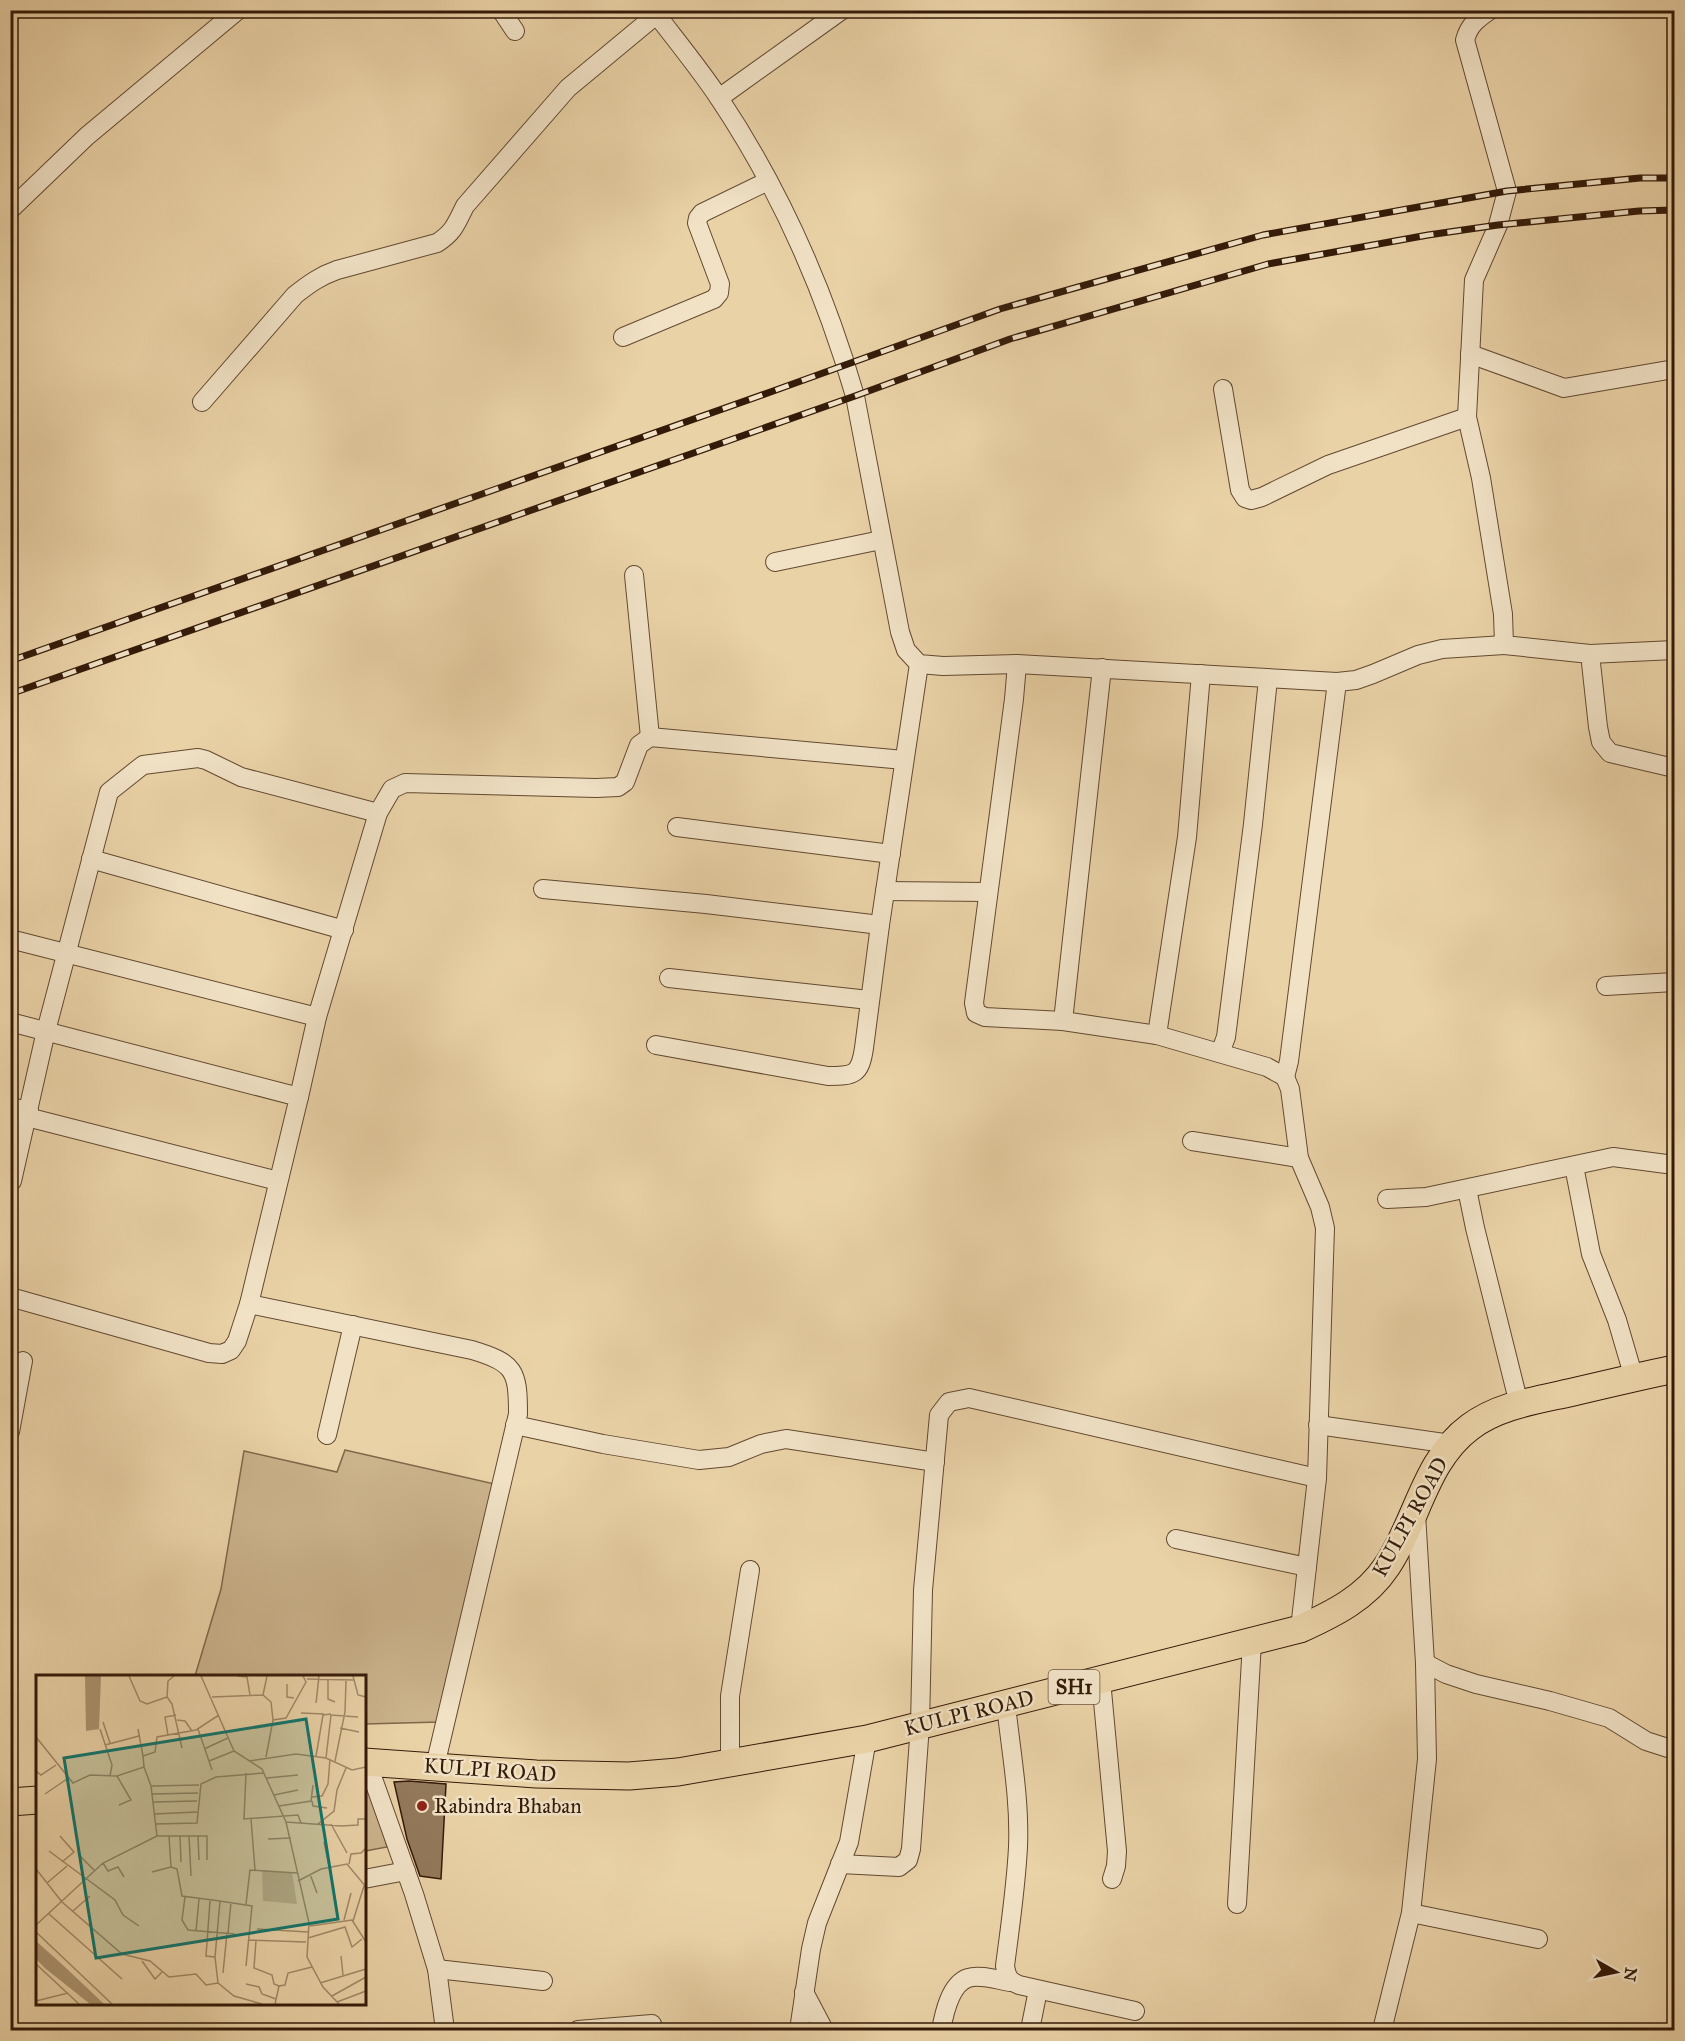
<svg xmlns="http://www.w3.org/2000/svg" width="1685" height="2041" font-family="'IM FELL Great Primer',serif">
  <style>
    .park { fill: #cbb38c; stroke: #80674a; stroke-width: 1.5 }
    .building { fill: #937a5b; stroke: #341b09; stroke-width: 1.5 }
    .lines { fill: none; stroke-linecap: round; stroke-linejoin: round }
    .minor-casing { stroke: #624930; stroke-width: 20 }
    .primary-casing { stroke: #341b09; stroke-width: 29 }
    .minor { stroke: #f1e2c6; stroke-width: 18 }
    .primary { stroke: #ead2a7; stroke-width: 27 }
    .rail-casing { stroke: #341b09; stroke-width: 7 }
    .rail { stroke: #f1e2c6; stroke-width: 4.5; stroke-dasharray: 14; stroke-linecap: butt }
    .poi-dot { fill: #8f2418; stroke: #f1e2c6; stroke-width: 2 }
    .labels { text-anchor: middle; stroke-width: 5; stroke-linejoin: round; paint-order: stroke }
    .shield { fill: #f1e2c6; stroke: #6d5742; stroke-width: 1.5 }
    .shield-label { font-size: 20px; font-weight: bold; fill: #341b09 }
    .street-label { font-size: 21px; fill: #341b09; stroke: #f1e2c6 }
    .poi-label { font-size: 21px; fill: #341b09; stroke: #f1e2c6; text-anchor: start }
    .inset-road { fill: none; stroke: #a18968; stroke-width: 1.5 }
    .view { fill: #0f766e; fill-opacity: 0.15; stroke: #0f766e; stroke-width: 3 }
    .inset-edge { fill: none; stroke: #341b09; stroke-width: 3 }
  </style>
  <rect width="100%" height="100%" fill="#ead2a7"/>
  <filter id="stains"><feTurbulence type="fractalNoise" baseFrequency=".00333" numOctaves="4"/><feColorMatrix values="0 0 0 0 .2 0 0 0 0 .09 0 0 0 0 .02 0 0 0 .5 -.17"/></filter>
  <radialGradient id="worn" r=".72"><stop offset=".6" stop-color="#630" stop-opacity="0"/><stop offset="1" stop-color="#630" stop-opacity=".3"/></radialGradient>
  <g class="park">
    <path d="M345,1450L499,1485L440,1722L365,1724L364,1676H195L221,1589L244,1451L337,1472Z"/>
    <path d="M364,1774L370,1777L387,1847L365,1851Z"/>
  </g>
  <path class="building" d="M409,1781L446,1784L441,1879L420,1876L407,1839L394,1782Z"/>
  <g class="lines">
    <defs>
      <g id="minor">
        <path d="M501,10L515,31"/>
        <path d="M653,10C675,39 699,68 719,98C779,188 825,292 855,396L900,632L906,650L919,664L943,666L1017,664L1337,682L1356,680L1373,674L1418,655L1442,649L1504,645"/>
        <path d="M1490,10C1477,19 1469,25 1465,40L1507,191L1498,225L1474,280L1467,417L1481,478L1503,614L1504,645L1590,654L1598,727L1601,742L1610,753L1674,768"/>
        <path d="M719,98L842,10"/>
        <path d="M10,210L87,136L238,10"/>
        <path d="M623,337L714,299L719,293L720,284L697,223L698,218L702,213L768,181"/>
        <path d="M1470,354L1564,388L1674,369"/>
        <path d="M1223,389L1240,490L1245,498L1251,500L1262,497L1328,465L1467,417"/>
        <path d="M202,402L295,295C309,284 320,276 337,270L437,243C454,232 456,224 465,206L568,88L662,10"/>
        <path d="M775,562L881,540"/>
        <path d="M634,575L650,737"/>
        <path d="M1590,654L1674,650"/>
        <path d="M1017,664L1014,699L974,1003L976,1013L985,1017L1063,1021L1157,1035L1267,1067L1285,1077L1290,1089L1299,1158L1320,1207L1325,1228L1317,1478L1300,1629"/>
        <path d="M677,827L891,854"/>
        <path d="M91,859L344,930"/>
        <path d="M543,889L706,904L880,925"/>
        <path d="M885,891L988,892"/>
        <path d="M10,939L317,1017"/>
        <path d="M669,978L869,1000"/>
        <path d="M1606,986L1674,982"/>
        <path d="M1063,1021L1102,668"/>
        <path d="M10,1022L299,1097L249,1304L237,1341L231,1350L222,1354L209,1353L10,1297"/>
        <path d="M1157,1035L1187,837L1201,674"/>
        <path d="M656,1045L828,1076C854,1076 860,1075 864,1048L880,925L919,664"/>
        <path d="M1220,1053L1226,1037L1253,824L1268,679"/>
        <path d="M1285,1077L1289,1061L1337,682"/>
        <path d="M299,1097L317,1017L378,813L392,789L405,783L596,788L618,787L625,782L639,745L650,737L904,760"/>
        <path d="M10,1107L29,1111"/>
        <path d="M27,1117L278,1181"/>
        <path d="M1192,1141L1299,1158"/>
        <path d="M1574,1166L1591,1254L1617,1320L1634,1378"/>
        <path d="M12,1181L46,1031L109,792L143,765L198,758L206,760L241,777L378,813"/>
        <path d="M1467,1189L1475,1228L1519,1404"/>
        <path d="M1387,1199L1426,1197L1613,1157L1674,1165"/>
        <path d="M249,1304L472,1350C515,1363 518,1371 518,1414L435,1766"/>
        <path d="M515,1425L603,1444L699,1460L729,1457L761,1444L786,1439L935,1462"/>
        <path d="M1318,1425L1451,1444"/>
        <path d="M10,1432L23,1361"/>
        <path d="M327,1435L353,1325"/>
        <path d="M1176,1539L1307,1567"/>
        <path d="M1425,1663L1446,1674L1476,1684L1550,1701L1609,1718L1646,1741L1674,1750"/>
        <path d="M1101,1680L1117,1851L1116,1866L1112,1879"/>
        <path d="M1006,1705C1011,1752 1020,1799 1018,1847C1016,1887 1010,1927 1005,1966C1007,1977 1009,1981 1019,1985L1135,2011"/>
        <path d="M367,1762L414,1894L437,1969L445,2030"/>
        <path d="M730,1764V1696L750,1570"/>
        <path d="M840,1864L899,1867L908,1860L911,1849L920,1725L923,1590L939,1415L949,1402L969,1398L1317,1478"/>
        <path d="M364,1879L406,1871"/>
        <path d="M1237,1904L1252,1642"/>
        <path d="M1411,1913L1538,1939"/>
        <path d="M437,1969L543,1981"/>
        <path d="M804,1992L824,2030"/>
        <path d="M578,2030L652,2024"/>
        <path d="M799,2030L811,1949L817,1923L849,1842L867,1739"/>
        <path d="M941,2030C944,2014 950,1984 968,1978C980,1974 998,1980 1010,1982"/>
        <path d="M1030,2030L1038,1990"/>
        <path d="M1382,2030L1411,1913L1427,1759L1425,1663L1416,1514"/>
      </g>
      <g id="primary">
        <path d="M364,1762L536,1774L629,1776L678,1772L867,1739L1300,1629C1333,1614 1366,1598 1387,1566C1417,1522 1425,1460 1470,1427C1499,1405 1538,1400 1573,1392C1607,1384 1641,1376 1674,1369"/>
        <path d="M10,1802L38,1800"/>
      </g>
    </defs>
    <use href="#minor" class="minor-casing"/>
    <use href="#primary" class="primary-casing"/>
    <use href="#minor" class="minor"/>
    <use href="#primary" class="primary"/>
    <defs>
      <g id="rail">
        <path d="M10,661L776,390L1000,309L1263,235L1507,191L1640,178H1674"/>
        <path d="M10,694L855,396L1010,339L1268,264L1428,235L1498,225L1639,211L1674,210"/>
      </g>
    </defs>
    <use href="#rail" class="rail-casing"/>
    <use href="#rail" class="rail"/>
  </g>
  <circle class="poi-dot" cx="422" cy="1806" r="6"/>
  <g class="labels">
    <rect class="shield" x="1048.5" y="1670" width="51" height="34" rx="4.5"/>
    <g class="shield-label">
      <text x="1074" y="1694">SH1</text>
    </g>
    <g class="street-label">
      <text transform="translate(1410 1517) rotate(-61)" y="7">KULPI ROAD</text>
      <text transform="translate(969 1713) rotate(-14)" y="7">KULPI ROAD</text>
      <text transform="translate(490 1770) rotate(4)" y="7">KULPI ROAD</text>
    </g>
    <g class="poi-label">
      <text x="434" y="1813">Rabindra Bhaban</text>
    </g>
  </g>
  <g transform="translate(36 1675)">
    <rect width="330" height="330" fill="#ead2a7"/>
    <path d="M226,195L256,198L261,229L227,226Z" fill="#cbb38c"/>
    <path d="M49,1H65L63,54L50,56ZM0,266L29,292L68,329H54L10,294L0,284Z" fill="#ac9471"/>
    <path class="inset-road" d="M93,1L104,26L111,29L131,22M138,1L132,6L131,22L136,29L146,73M165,1L198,76L226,94L250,147L273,248L271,282L287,312L303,329M202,1L211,2L214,20M317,1L322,20L330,22M271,4L318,5M292,5V24L299,27M251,9V22L258,23M227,20L231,1M176,22L227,20L235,27L237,45M280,28L283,1M265,38L288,39M141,45L149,46L156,56M67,47L74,68M304,53L323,57M64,54L76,90L74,101M102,54L107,81M162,54L176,95M132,60L129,42L140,40M0,62L37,108L54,100L81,101L108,92L107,81L119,77L121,62L160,55L183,40M69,70L103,61M168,74L192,63M280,81L287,40L295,39M230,82L237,45L250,43L270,7L267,1M290,83L295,40L322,42M173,86L198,76M213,86L260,79L290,83L316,95L330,92M299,86L309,37L310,6M0,96L5,100L20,90M210,98L208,144L262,140L265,148M81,101L95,125L83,130M231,103L262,100M115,111L163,110M9,119L31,104M116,119L162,118M238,120L262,115M276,122L286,121L292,109L294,84M276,126L277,131L291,133M117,127L161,126M243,131L275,126L277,110M118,139L161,137M215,144L219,195M250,147L305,151L322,150V144H330M119,149L161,148L165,109L180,102L228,98M282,149L298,136L301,115L310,93M295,149L311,178M24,161L38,177L26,187M121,161H171V185M133,161L135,192L141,194L146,221L184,226M144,161L145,187M153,161L155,201M162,161L163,185M232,164L255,163M288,167L293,191M13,176L79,225L87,240L103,251M44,181L58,195M67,188L72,196L82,192L88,202M313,189L315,179L325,178L330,173M0,194L26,227L86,279L114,286L133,302L160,299L170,310L182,308L198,321L226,329M116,197L135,192M274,199L281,218M262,206L285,194L311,189L330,212M11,208L31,191M149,222L146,245L152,255L199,259M174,226L170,281L179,282M210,229L214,195L261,198M37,236L54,221M13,239L86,304M308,245L315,218M317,246L328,211M0,250L67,188L121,161L115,111L108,92M274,251L316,245L330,267M221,254L272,257M160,256L163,224M0,257L76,329M192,258L195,227M272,263L309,252L316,272L326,264M213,265L270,267M220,265L218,293L236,300L238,309L243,311M305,281L307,300M106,286L119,304L126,297M0,289L43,329M187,298L191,258M182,308L179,282L184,226L216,231L210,291M284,308L330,294M210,309L223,312L226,319L240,324M296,321L330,302M0,326L32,318M301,327L330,316M239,329L243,311L249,310L252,298L276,292"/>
    <path class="view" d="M270,44L302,244L60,283L28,83Z"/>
    <rect width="330" height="330" class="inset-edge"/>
  </g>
  <rect width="1685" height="2041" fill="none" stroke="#ead2a7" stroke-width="36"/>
  <rect x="12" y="12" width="1661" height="2017" fill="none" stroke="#341b09" stroke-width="3"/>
  <rect x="18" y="18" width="1649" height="2005" fill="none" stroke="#341b09" stroke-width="1.5"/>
  <g transform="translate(1616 1972) rotate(99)" stroke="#f1e2c6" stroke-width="4.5" paint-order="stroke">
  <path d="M0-4.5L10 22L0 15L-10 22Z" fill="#341b09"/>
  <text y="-9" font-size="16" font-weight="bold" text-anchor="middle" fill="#341b09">N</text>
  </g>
  <rect width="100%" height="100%" filter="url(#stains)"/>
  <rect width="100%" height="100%" fill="url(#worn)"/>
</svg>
